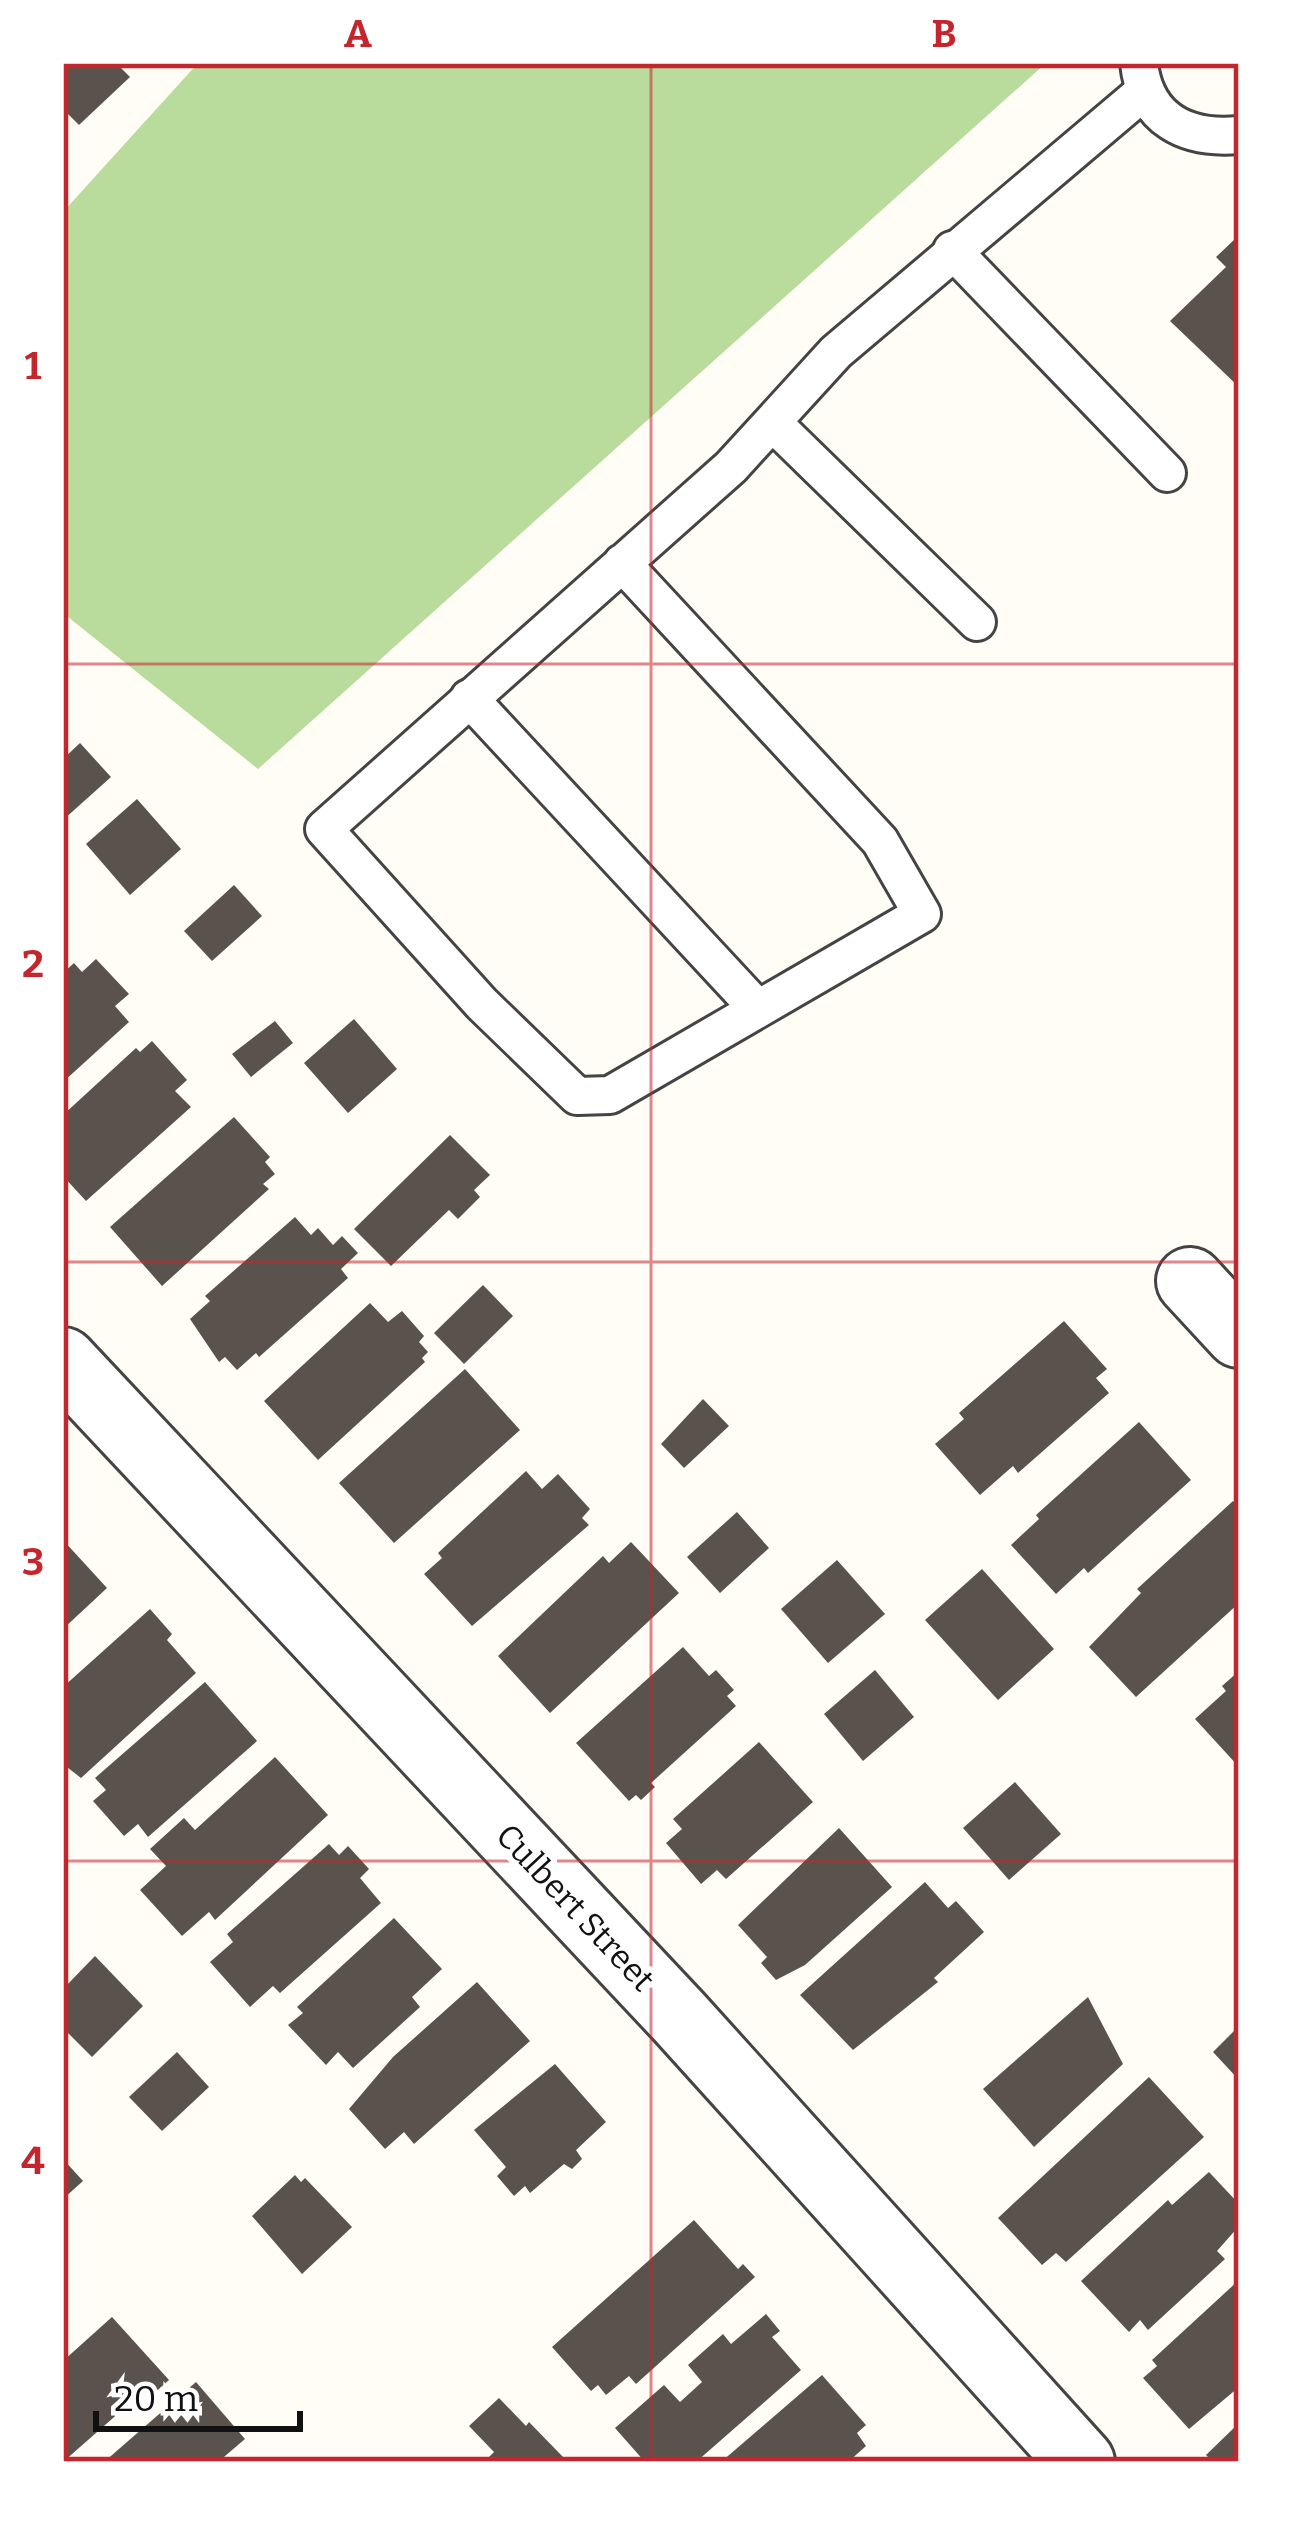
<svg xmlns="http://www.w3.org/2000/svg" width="1302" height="2525" font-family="Bitter,serif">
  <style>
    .forest { fill: #b9dc9c }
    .building { fill: #5a524d }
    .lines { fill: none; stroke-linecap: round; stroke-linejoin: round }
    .lane-casing { stroke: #444; stroke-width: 42 }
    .street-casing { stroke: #444; stroke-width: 72 }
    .lane { stroke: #fff; stroke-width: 36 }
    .street { stroke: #fff; stroke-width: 66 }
    .grid { fill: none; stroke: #c4262e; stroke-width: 3; stroke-opacity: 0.55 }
    .labels { text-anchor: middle; stroke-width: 12; stroke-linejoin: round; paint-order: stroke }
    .street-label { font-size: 33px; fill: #111; stroke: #fff }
    .neatline { fill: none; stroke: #c4262e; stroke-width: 4.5 }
    .grid-label { font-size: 39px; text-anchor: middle; font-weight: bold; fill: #c4262e }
  </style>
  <rect width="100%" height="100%" fill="#fffdf5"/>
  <path class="forest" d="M198,63H1046L258,769L63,613V212Z"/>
  <g class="building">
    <path d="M63,63H116L130,77L79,125L63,109Z"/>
    <path d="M1235,239L1239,243V387L1170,321L1226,267L1216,257Z"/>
    <path d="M80,743L111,777L63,820V759Z"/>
    <path d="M137,799L181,849L130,895L86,844Z"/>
    <path d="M234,885L262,916L212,961L184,931Z"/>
    <path d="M96,959L129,994L115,1006L129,1022L63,1082V973L74,963L82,972Z"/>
    <path d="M354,1019L397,1069L348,1113L304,1063Z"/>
    <path d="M275,1021L293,1043L251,1077L232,1054Z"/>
    <path d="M152,1041L187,1080L175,1091L191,1107L86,1201L63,1176V1115L136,1048L140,1052Z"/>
    <path d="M234,1117L270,1157L265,1162L275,1174L263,1184L269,1189L162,1286L110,1227Z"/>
    <path d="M450,1135L490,1175L474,1190L480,1197L458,1219L449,1210L391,1266L354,1229Z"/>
    <path d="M295,1217L311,1235L318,1228L333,1245L342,1236L358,1253L341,1269L348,1278L259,1357L256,1353L237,1370L225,1357L219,1362L190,1319L210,1301L205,1296Z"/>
    <path d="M483,1285L513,1316L464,1364L434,1333Z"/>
    <path d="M370,1303L388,1322L402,1311L424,1336L419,1342L428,1352L422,1358L425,1362L318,1460L264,1401Z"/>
    <path d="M1064,1321L1107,1369L1096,1378L1109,1393L1018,1473L1013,1466L980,1495L935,1444L964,1419L959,1413Z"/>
    <path d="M465,1369L520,1430L394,1543L339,1483Z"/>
    <path d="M703,1399L729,1426L684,1468L661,1444Z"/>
    <path d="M1139,1422L1191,1480L1088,1573L1084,1568L1056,1594L1011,1545L1039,1519L1036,1515Z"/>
    <path d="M526,1471L542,1489L558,1474L590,1509L582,1518L589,1525L472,1626L424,1574L442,1558L438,1553Z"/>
    <path d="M1233,1501L1239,1508V1603L1136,1697L1089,1647L1141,1593L1137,1589Z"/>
    <path d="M737,1512L769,1548L720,1593L687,1557Z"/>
    <path d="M63,1540L107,1588L63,1629Z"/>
    <path d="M631,1542L679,1593L550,1713L498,1656L603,1556L609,1563Z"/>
    <path d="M837,1560L885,1614L828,1663L781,1609Z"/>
    <path d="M982,1569L1054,1649L998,1700L925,1620Z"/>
    <path d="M150,1609L172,1634L167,1640L196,1673L81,1778L63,1764V1687Z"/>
    <path d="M683,1647L709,1676L716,1670L734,1690L727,1696L736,1706L651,1783L655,1787L641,1800L636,1795L629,1801L576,1743Z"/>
    <path d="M875,1670L914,1717L863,1761L824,1714Z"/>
    <path d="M1239,1671V1767L1195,1719L1226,1691L1222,1686Z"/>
    <path d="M205,1682L257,1741L148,1837L138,1824L124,1836L93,1801L106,1790L95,1778Z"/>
    <path d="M759,1742L813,1802L726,1879L717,1870L701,1884L666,1843L682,1829L673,1819Z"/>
    <path d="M275,1757L328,1815L215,1920L209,1912L182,1936L140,1890L166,1866L150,1849L184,1818L195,1830Z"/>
    <path d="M1015,1782L1061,1834L1009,1880L963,1828Z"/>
    <path d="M839,1828L892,1887L805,1965L776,1980L761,1963L767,1957L738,1925Z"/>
    <path d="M329,1844L339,1855L348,1846L369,1869L360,1878L381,1903L280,1993L273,1986L250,2007L210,1962L233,1942L227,1934Z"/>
    <path d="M925,1882L948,1908L956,1901L984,1932L934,1978L938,1982L853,2050L800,1995Z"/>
    <path d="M394,1918L442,1969L412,1997L420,2007L353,2068L338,2052L326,2065L288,2025L303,2013L297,2007Z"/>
    <path d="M95,1956L143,2006L92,2057L63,2028V1989Z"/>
    <path d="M477,1982L530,2041L414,2144L404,2132L385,2149L349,2109L393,2057Z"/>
    <path d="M1088,1997L1123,2064L1034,2147L983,2089Z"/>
    <path d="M1239,2026V2080L1213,2052Z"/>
    <path d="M177,2052L209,2087L162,2131L129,2097Z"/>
    <path d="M555,2064L606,2122L576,2150L582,2159L572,2169L564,2164L530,2193L525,2186L514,2196L497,2176L506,2167L474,2130Z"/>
    <path d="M1149,2077L1204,2137L1066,2262L1056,2253L1042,2265L998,2218Z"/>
    <path d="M63,2159L83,2181L63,2199Z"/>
    <path d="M1209,2172L1239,2204V2226L1217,2251L1225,2259L1148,2330L1140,2320L1129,2332L1081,2281L1168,2200L1172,2205Z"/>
    <path d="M295,2175L301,2182L305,2178L352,2227L302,2274L252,2216Z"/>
    <path d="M694,2220L738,2269L743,2264L755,2277L636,2384L629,2376L606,2395L598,2385L591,2391L552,2347Z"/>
    <path d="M1239,2280V2387L1189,2429L1143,2378L1157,2366L1152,2360Z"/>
    <path d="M766,2314L780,2331L772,2337L801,2370L696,2462H645L615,2428L664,2385L680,2402L702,2382L688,2365L723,2334L731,2344Z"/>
    <path d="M112,2317L169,2380L151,2396L146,2389L63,2462V2361Z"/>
    <path d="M822,2375L866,2425L857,2433L866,2446L848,2462H721Z"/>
    <path d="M196,2382L245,2439L218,2462H104Z"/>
    <path d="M499,2398L526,2426L529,2422L564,2458L484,2462L494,2452L469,2426Z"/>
    <path d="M1239,2423V2462H1213L1206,2455Z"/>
  </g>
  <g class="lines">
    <defs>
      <g id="lane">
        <path d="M1139,63C1145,119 1185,140 1239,135"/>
        <path d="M952,250L1167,473"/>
        <path d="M773,423L977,622"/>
        <path d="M622,563L880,841L922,914L610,1095L577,1096L482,1004L324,829L731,467L836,352L1142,93"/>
        <path d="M469,698L757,1008"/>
      </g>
      <g id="street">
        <path d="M1190,1281L1239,1334"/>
        <path d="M63,1361L679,2017L1081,2462"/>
      </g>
    </defs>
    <use href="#lane" class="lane-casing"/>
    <use href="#street" class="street-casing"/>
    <use href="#lane" class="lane"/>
    <use href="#street" class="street"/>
  </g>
  <path class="grid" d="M651,63V2462M63,664H1239M63,1262H1239M63,1861H1239"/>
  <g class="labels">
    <g class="street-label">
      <text transform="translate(576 1907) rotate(47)" y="12">Culbert Street</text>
    </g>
  </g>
  <rect width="1302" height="2525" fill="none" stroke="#ffffff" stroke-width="132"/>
  <path d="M96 2411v18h204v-18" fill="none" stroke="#111111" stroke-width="6"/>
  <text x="114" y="2411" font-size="36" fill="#111111" stroke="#ffffff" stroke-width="9" paint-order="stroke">20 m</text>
  <rect x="66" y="66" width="1170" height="2393" class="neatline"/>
  <g class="grid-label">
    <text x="358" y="47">A</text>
    <text x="944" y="47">B</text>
    <text x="33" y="379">1</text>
    <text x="33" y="977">2</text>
    <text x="33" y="1575">3</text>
    <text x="33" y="2174">4</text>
  </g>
</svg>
